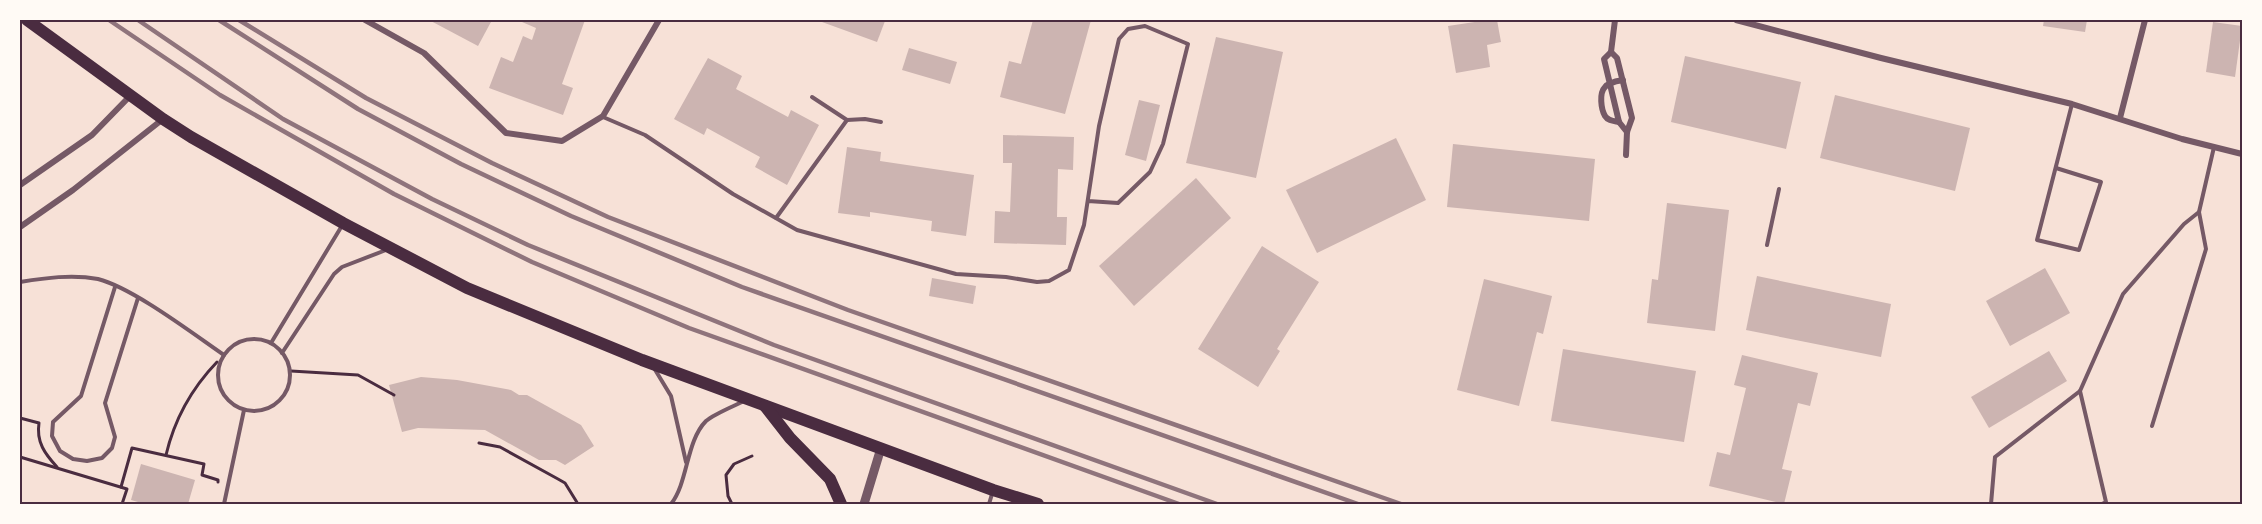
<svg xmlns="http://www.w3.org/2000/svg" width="2262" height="524" font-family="'Public Sans',sans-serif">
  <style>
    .building { fill: #ccb4b1 }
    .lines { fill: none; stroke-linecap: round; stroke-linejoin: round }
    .path { stroke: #4a2c40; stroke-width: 3 }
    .service { stroke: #755966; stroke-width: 4 }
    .minor { stroke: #755966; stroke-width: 6 }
    .tertiary { stroke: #755966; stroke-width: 9 }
    .trunk { stroke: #4a2c40; stroke-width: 12 }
    .rail { stroke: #8f747c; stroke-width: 4.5 }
    .neatline { fill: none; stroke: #4a2c40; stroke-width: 2 }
  </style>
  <rect width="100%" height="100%" fill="#f7e1d7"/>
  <g class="building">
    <path d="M429,20H492L478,46Z"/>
    <path d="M523,20H585L562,84L573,88L563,115L489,88L501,57L513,62L523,36L532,40L536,28L522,22Z"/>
    <path d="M823,20H880L885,21L877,42L822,22Z"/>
    <path d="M1033,20H1091L1065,114L1000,97L1009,61L1021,64Z"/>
    <path d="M1488,20H1497L1501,42L1487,45L1490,67L1456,73L1448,26Z"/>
    <path d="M2044,20H2087L2085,32L2043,26Z"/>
    <path d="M2213,22L2242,26L2235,77L2206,72Z"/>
    <path d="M1216,37L1283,52L1256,178L1186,163Z"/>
    <path d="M909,48L957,62L950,84L902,70Z"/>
    <path d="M1685,56L1801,82L1786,149L1671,122Z"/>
    <path d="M708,58L742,76L736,89L788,117L791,110L819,125L787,185L755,167L760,157L707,128L704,135L674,119Z"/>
    <path d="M1835,95L1970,128L1955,191L1820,158Z"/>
    <path d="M1139,100L1160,105L1146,161L1125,155Z"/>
    <path d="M1003,135L1074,137L1073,170L1058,169L1057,217H1067L1066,245L994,243L995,211L1010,212L1012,163H1003Z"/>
    <path d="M1396,138L1426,200L1317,253L1286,190Z"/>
    <path d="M1453,144L1595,159L1589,221L1447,207Z"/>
    <path d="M847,147L881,152L880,161L974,175L966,236L931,231L932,221L870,212V217L838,213Z"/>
    <path d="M1196,178L1231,218L1134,306L1099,266Z"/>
    <path d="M1667,203L1729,210L1715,331L1647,323L1652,279L1658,280Z"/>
    <path d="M1262,246L1319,282L1277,349L1280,351L1258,387L1198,349Z"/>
    <path d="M2045,268L2070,313L2010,346L1986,301Z"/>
    <path d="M1757,276L1891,304L1881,357L1746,330Z"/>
    <path d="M932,278L976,286L973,304L929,296Z"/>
    <path d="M1484,279L1552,296L1543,334L1537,332L1519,406L1457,390Z"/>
    <path d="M1563,349L1696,371L1684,442L1551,421Z"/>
    <path d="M2049,351L2067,381L1989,428L1971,397Z"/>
    <path d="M1742,355L1818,373L1810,406L1798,403L1782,469L1792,471L1784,504L1709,486L1717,452L1730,455L1746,388L1734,385Z"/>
    <path d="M421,377L457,380L511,390L519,395H527L581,425L594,446L565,465L556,460H539L485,430L418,428L402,432L389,385Z"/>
    <path d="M141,464L195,480L188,504H145L131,500Z"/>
  </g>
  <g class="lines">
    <g class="path">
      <path d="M291,371L358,375L394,395"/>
      <path d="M20,418L39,423C36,442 45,454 57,467"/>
      <path d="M479,443L500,447L558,479L565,483L578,504"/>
      <path d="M166,455C174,421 192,388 217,362"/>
      <path d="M20,457L127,489L122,504"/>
      <path d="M121,487L132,448L204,464L202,475L218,480V482"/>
      <path d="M732,504L728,496L726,475L734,464L752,456"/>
    </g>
    <g class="service">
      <path d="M812,97L847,120L865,119L881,122"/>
      <path d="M603,117L645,135L733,194L797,230L956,274L1006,277L1037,282L1049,281L1069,270L1084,225L1099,126L1119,39L1128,29L1145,26L1188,44L1163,144L1150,172L1118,203L1088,201"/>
      <path d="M2056,168L2101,182L2079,250L2037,240L2072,104"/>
      <path d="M776,218L847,120"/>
      <path d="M1767,245L1779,189"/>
      <path d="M20,282C45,278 72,274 98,279C133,288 192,333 224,355"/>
      <path d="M115,287L81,396L53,422L52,436L60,451L73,459L87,461L102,458L112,448L115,437L105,403L138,298"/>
      <circle cx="254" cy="375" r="36"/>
      <path d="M271,343L343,224"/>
      <path d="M282,353L334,274L342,267L386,250"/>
      <path d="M654,368L671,396L686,462"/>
      <path d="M2080,391L2106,502L2102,504"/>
      <path d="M2152,426L2206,249L2199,212L2214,147"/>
      <path d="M224,504L244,410"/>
      <path d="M671,504C688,483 686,441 706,421C714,414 734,406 744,401"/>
      <path d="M989,504L992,494"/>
      <path d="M1991,504L1995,457L2080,391L2123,294L2184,224L2199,212"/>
    </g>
    <g class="minor">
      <path d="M365,20L424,53L506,133L562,141L603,116L659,20"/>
      <path d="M1615,20L1611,52L1604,59L1619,122L1627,132"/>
      <path d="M1736,20L1881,58L2072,104L2182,139L2242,154"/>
      <path d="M1611,52L1617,58L1632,118L1627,132L1626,155"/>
      <path d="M2120,118L2145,20"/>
      <path d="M1619,122C1614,121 1608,121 1605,116C1601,109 1599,93 1605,87C1609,82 1617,81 1623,80"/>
      <path d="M20,185L92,135L130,96"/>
      <path d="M20,227L73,190L163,119"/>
    </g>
    <path class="tertiary" d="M864,504L881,448"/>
    <g class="trunk">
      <path d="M27,20L163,119L191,137L343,223L467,288L642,360L993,490L1038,504"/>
      <path d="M765,406L790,438L830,479L841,504"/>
    </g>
    <g class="rail">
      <path d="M109,20L220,95L394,194L532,262L689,328L1179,504"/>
      <path d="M138,20L283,119L432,199L528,245L774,345L1217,504"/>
      <path d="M219,20L358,109L461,164L571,216L742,287L1358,504"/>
      <path d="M239,20L366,98L492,163L608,217L848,310L1401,504"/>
    </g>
  </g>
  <rect width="2262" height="524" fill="none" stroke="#fffaf5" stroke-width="42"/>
  <rect x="21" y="21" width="2220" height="482" class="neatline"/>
</svg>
